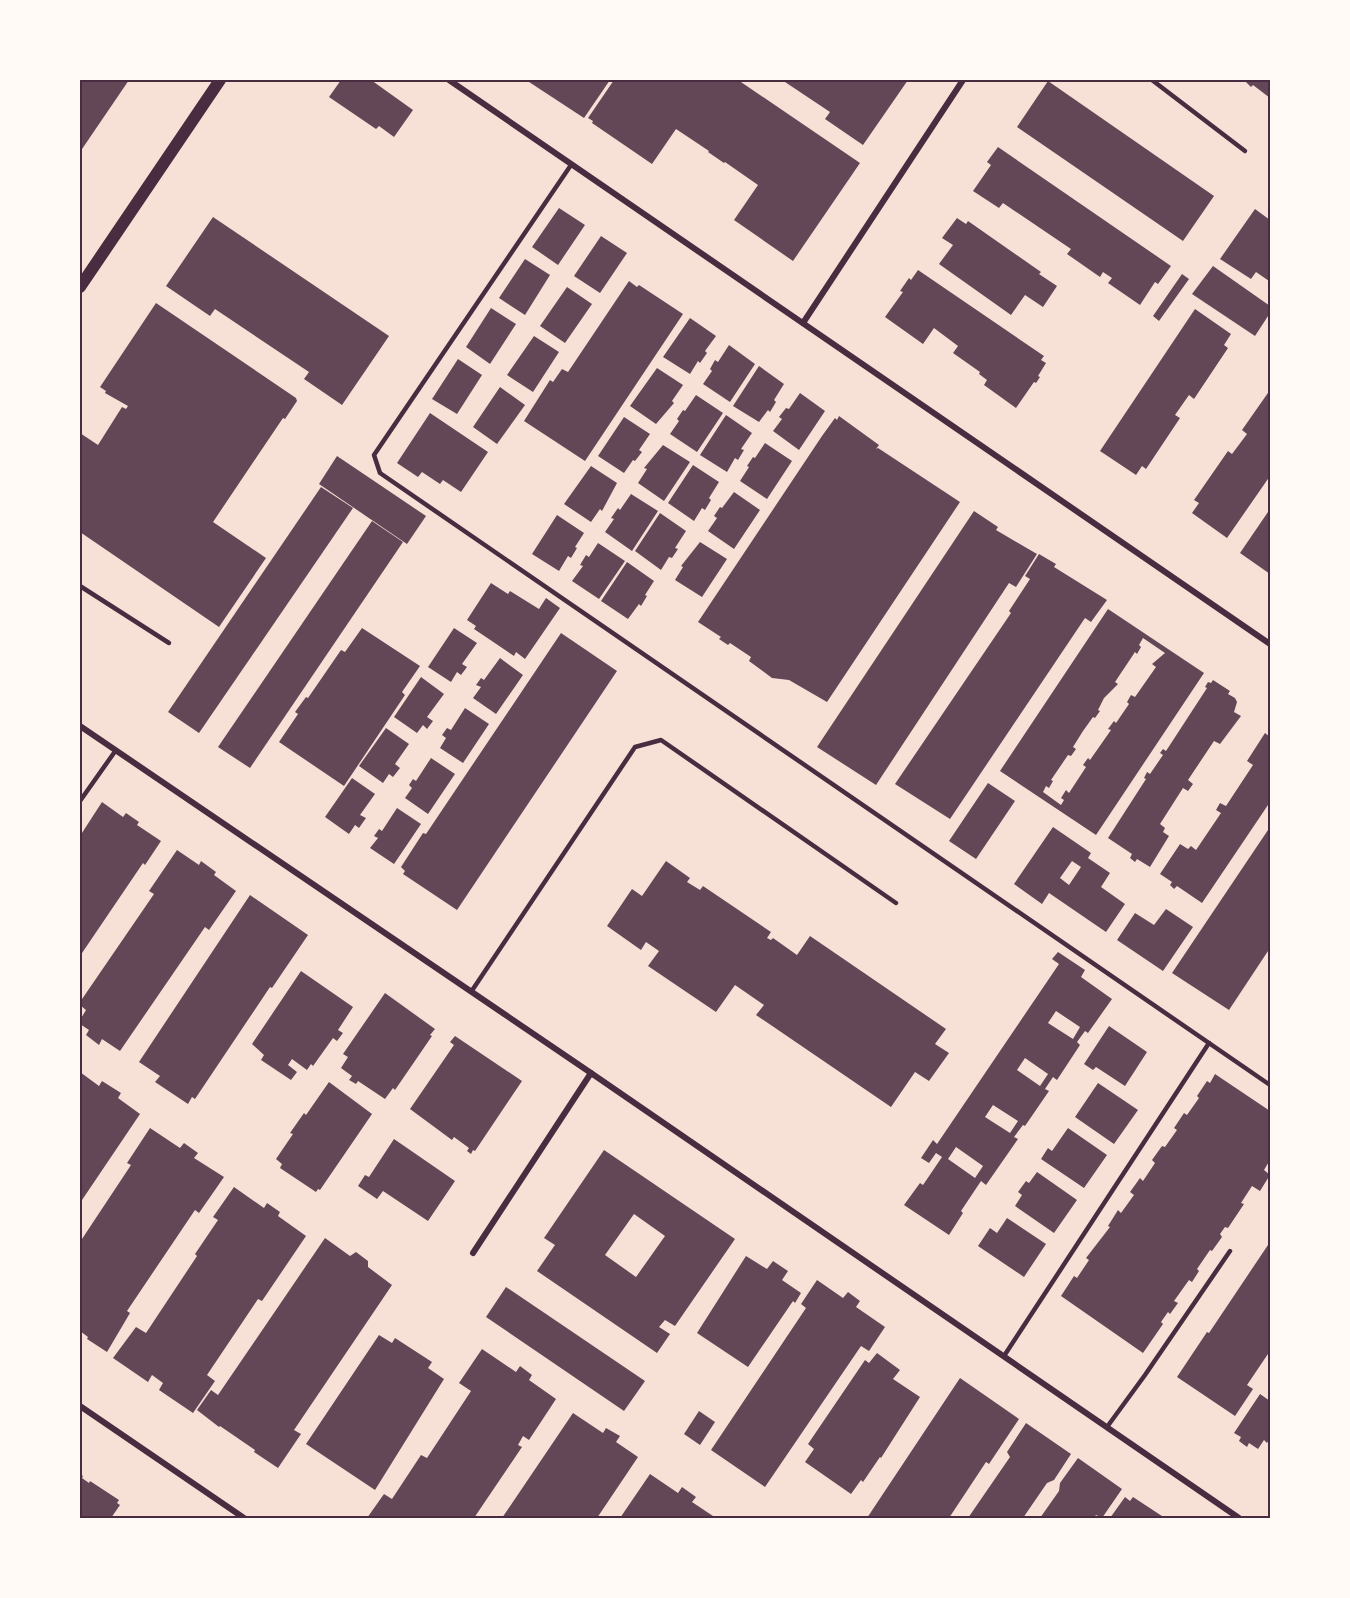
<svg xmlns="http://www.w3.org/2000/svg" width="1350" height="1598" font-family="Cabin,sans-serif">
  <style>
    .building { fill: #644757; fill-rule: evenodd }
    .lines { fill: none; stroke-linecap: round; stroke-linejoin: round }
    .service { stroke: #4a2c40; stroke-width: 4.5 }
    .minor { stroke: #4a2c40; stroke-width: 6 }
    .secondary { stroke: #4a2c40; stroke-width: 12 }
    .neatline { fill: none; stroke: #4a2c40; stroke-width: 2 }
  </style>
  <rect width="100%" height="100%" fill="#f7e1d7"/>
  <g class="building">
    <path d="M80,80H129L80,152Z"/>
    <path d="M341,80H371L413,110L394,137L379,126L376,129L329,97Z"/>
    <path d="M526,80H610L584,118Z"/>
    <path d="M614,80H738L860,163L793,261L734,220L758,185L725,162L724,163L708,152L709,151L676,129L652,164L592,123L593,121L588,118Z"/>
    <path d="M782,80H908L863,145L825,119L830,112Z"/>
    <path d="M1244,80H1270V98L1253,85L1251,87Z"/>
    <path d="M1048,81L1214,196L1183,241L1017,127Z"/>
    <path d="M998,147L1171,266L1158,284L1155,282L1140,305L1108,283L1112,278L1103,272L1100,277L1067,254L1071,249L1003,203L999,208L973,191L991,165L987,162Z"/>
    <path d="M559,208L585,225L558,265L532,247Z"/>
    <path d="M1255,209L1270,220V285L1268,283L1269,281L1256,272L1251,279L1220,259Z"/>
    <path d="M213,217L389,336L342,405L304,379L309,372L215,309L210,316L166,286Z"/>
    <path d="M957,218L966,224L968,221L1041,272L1039,274L1057,286L1043,307L1025,295L1011,315L939,264L953,245L942,238Z"/>
    <path d="M601,236L627,253L600,293L574,276Z"/>
    <path d="M525,259L550,275L525,315L499,298Z"/>
    <path d="M1213,266L1270,306V313L1255,336L1192,294Z"/>
    <path d="M918,270L1044,356L1041,360L1046,363L1038,376L1040,377L1036,383L1034,382L1016,408L984,385L987,380L979,374L980,372L953,353L958,346L934,328L923,344L885,317L903,292L900,291L909,278L911,280Z"/>
    <path d="M1182,274L1189,279L1159,321L1153,316Z"/>
    <path d="M629,281L637,287L639,285L683,314L585,461L524,421L550,380L553,382L562,369L568,372Z"/>
    <path d="M567,287L592,304L565,343L540,326Z"/>
    <path d="M156,303L296,398L297,401L285,419L283,418L213,522L266,558L219,627L80,532V433L98,445L122,407L126,409L128,406L105,393L106,391L100,387Z"/>
    <path d="M491,308L516,324L490,364L466,347Z"/>
    <path d="M1195,309L1231,334L1224,345L1228,348L1194,399L1189,395L1175,415L1180,418L1146,469L1142,466L1136,475L1100,451Z"/>
    <path d="M690,318L716,336L705,351L707,353L700,363L698,361L690,374L663,357Z"/>
    <path d="M534,336L559,352L533,392L507,375Z"/>
    <path d="M729,345L755,364L730,402L703,384L712,371L710,369L715,360L718,362Z"/>
    <path d="M458,359L482,375L457,414L432,399Z"/>
    <path d="M759,366L784,384L774,400L776,402L770,412L768,410L759,422L733,406Z"/>
    <path d="M657,368L683,385L672,401L674,403L656,424L630,406Z"/>
    <path d="M500,387L525,405L497,444L473,427Z"/>
    <path d="M1270,390V476L1227,538L1192,513L1199,503L1194,500L1228,451L1232,454L1247,434L1242,430Z"/>
    <path d="M800,393L825,411L799,450L773,431L782,419L779,417L786,408L789,409Z"/>
    <path d="M696,395L723,413L697,452L670,434L679,421L677,419L683,410L685,411Z"/>
    <path d="M430,413L488,452L461,492L443,480L440,484L422,472L418,477L397,463Z"/>
    <path d="M726,415L752,433L741,449L744,450L738,460L735,458L727,472L700,455Z"/>
    <path d="M839,416L879,445L876,449L878,448L960,502L827,702L789,680L772,678L749,661L751,657L730,643L728,645L719,639L721,637L698,622L822,436L835,418L837,420Z"/>
    <path d="M624,417L650,434L639,450L642,452L635,461L633,460L624,473L598,456Z"/>
    <path d="M765,443L792,461L767,499L740,481L749,467L747,466L753,457L755,458Z"/>
    <path d="M663,445L690,462L664,501L638,483L647,469L644,468Z"/>
    <path d="M337,456L426,516L407,544L319,484Z"/>
    <path d="M693,465L719,482L709,498L711,500L705,510L702,508L694,521L668,503Z"/>
    <path d="M591,466L617,483L602,511L600,509L591,522L564,504Z"/>
    <path d="M321,487L353,508L199,733L168,712Z"/>
    <path d="M734,492L760,510L734,549L708,531L717,518L714,516L720,507L722,508Z"/>
    <path d="M631,494L658,511L632,551L605,532L614,519L611,518L618,508L620,510Z"/>
    <path d="M1270,509V574L1240,553Z"/>
    <path d="M974,511L998,527L996,530L1037,554L1016,587L1009,583L876,785L817,747Z"/>
    <path d="M660,513L686,531L675,548L678,549L672,558L669,557L661,570L635,551Z"/>
    <path d="M557,515L584,533L575,547L577,548L571,558L568,556L559,571L532,554Z"/>
    <path d="M372,521L403,542L250,768L218,747Z"/>
    <path d="M700,542L727,559L702,597L675,580L683,567L681,566Z"/>
    <path d="M598,543L625,561L599,599L572,581L583,566L580,565L586,555L589,557Z"/>
    <path d="M1039,554L1056,564L1054,567L1107,600L1091,622L1085,618L950,819L895,784L1011,613L1009,611L1030,579L1025,576Z"/>
    <path d="M627,562L654,581L645,595L647,596L641,606L639,604L628,619L601,601Z"/>
    <path d="M491,583L508,594L510,591L539,609L546,598L560,608L525,659L516,652L514,656L474,629L476,626L467,620Z"/>
    <path d="M1108,609L1204,673L1096,835L1000,771ZM1143,638L1165,653L1152,664L1156,667L1135,697L1131,695L1127,702L1129,704L1116,723L1114,721L1108,729L1111,730L1090,760L1088,758L1083,765L1086,767L1069,793L1066,790L1061,798L1064,800L1061,805L1043,792L1046,786L1049,788L1053,781L1051,780L1068,755L1071,756L1076,749L1073,747L1083,731L1093,717L1095,718L1100,711L1098,710L1104,698L1118,684L1115,682L1135,652L1137,654L1141,647L1139,645Z"/>
    <path d="M362,628L420,666L402,692L405,695L344,786L279,742L298,714L295,712L306,697L308,698L341,650L345,652Z"/>
    <path d="M454,628L477,643L462,664L467,667L461,675L457,672L451,682L428,667Z"/>
    <path d="M561,633L617,671L457,910L403,874L405,871L401,867L423,833L426,834Z"/>
    <path d="M500,658L523,675L496,714L473,698L481,687L476,685L481,678L484,680Z"/>
    <path d="M421,677L444,694L427,717L433,721L427,729L423,725L417,733L394,717Z"/>
    <path d="M1213,680L1230,691L1228,694L1235,698L1237,702L1234,712L1241,716L1220,744L1214,741L1188,780L1193,784L1188,791L1183,788L1160,824L1165,828L1163,832L1169,836L1150,867L1137,859L1135,862L1130,858L1132,854L1108,838L1146,779L1144,778L1147,772L1150,774L1163,755L1160,753L1163,749L1166,751L1207,688L1205,687L1208,682L1211,683Z"/>
    <path d="M465,708L489,724L463,763L440,748L446,738L442,735L447,728L451,730Z"/>
    <path d="M386,728L409,744L395,764L400,768L393,777L389,774L383,783L359,766Z"/>
    <path d="M1265,733L1270,737V802L1202,903L1177,886L1174,889L1170,885L1172,882L1160,874L1180,844L1188,849L1191,846L1196,850L1221,813L1216,810L1220,803L1226,806L1253,765L1247,761Z"/>
    <path d="M431,758L455,774L428,814L405,798L412,788L409,785L413,779L416,781Z"/>
    <path d="M352,778L375,794L360,815L366,818L359,828L355,825L349,834L325,817Z"/>
    <path d="M988,783L1015,801L976,859L949,841Z"/>
    <path d="M102,802L123,817L126,813L139,822L137,825L161,841L145,865L143,863L80,956V836Z"/>
    <path d="M397,808L421,824L394,864L370,848L378,838L374,836L379,829L382,831Z"/>
    <path d="M1053,827L1091,853L1088,858L1110,873L1101,887L1125,904L1106,932L1049,893L1042,904L1014,884ZM1072,861L1081,867L1069,885L1060,878Z"/>
    <path d="M1270,827V948L1229,1010L1172,973Z"/>
    <path d="M177,850L199,865L201,861L216,872L214,875L236,891L209,930L205,927L120,1051L102,1039L99,1045L86,1035L89,1030L80,1024V1020L86,1010L80,1005V1002L154,894L149,891Z"/>
    <path d="M666,861L690,878L687,882L700,890L703,886L771,932L767,938L771,940L773,938L797,955L810,936L946,1029L935,1044L949,1053L929,1081L915,1072L891,1107L756,1015L764,1005L735,985L716,1012L648,966L659,951L646,942L641,950L607,926L632,889L642,896Z"/>
    <path d="M250,895L308,935L272,988L270,987L195,1099L192,1097L188,1104L155,1082L160,1076L139,1062Z"/>
    <path d="M1166,909L1193,927L1163,971L1117,940L1135,913L1154,925Z"/>
    <path d="M1058,952L1085,970L1081,977L1112,999L1088,1033L1085,1031L1077,1042L1080,1045L1057,1080L1053,1077L1045,1089L1049,1091L1025,1126L1023,1125L1014,1137L1018,1139L986,1185L981,1181L961,1211L963,1213L949,1235L904,1205L920,1183L923,1185L942,1157L936,1153L929,1163L921,1158L933,1140L937,1144L1059,964L1052,959ZM1056,1011L1080,1027L1073,1039L1048,1023ZM1025,1058L1048,1074L1040,1086L1017,1070ZM993,1105L1018,1121L1010,1133L985,1117ZM956,1147L983,1166L975,1178L948,1159Z"/>
    <path d="M301,971L353,1007L338,1030L343,1033L337,1041L333,1038L313,1066L311,1064L307,1070L292,1059L288,1065L297,1072L291,1080L261,1060L264,1055L252,1044Z"/>
    <path d="M385,993L435,1029L430,1035L432,1036L395,1090L393,1088L385,1099L358,1081L356,1084L349,1080L352,1076L341,1068L348,1057L343,1054Z"/>
    <path d="M1109,1026L1147,1052L1125,1086L1096,1067L1093,1070L1084,1064Z"/>
    <path d="M455,1036L522,1081L475,1151L473,1150L471,1154L467,1151L469,1148L454,1137L452,1140L410,1109L454,1045L450,1042Z"/>
    <path d="M80,1072L99,1086L102,1081L121,1093L118,1098L140,1114L80,1203Z"/>
    <path d="M1215,1074L1270,1111V1160L1264,1170L1270,1175L1260,1191L1252,1186L1241,1203L1244,1204L1228,1228L1225,1227L1220,1234L1222,1237L1212,1251L1210,1250L1197,1269L1199,1271L1192,1282L1189,1280L1174,1301L1178,1303L1170,1314L1168,1312L1161,1322L1163,1324L1143,1353L1061,1296L1074,1276L1077,1278L1089,1260L1086,1258L1110,1227L1108,1226L1118,1210L1121,1213L1134,1195L1130,1192L1140,1178L1143,1181L1155,1163L1152,1160L1162,1146L1165,1147L1177,1130L1174,1128L1184,1113L1187,1115L1199,1098L1197,1096L1207,1081L1210,1083Z"/>
    <path d="M329,1082L372,1114L320,1190L318,1189L316,1192L280,1168L282,1164L276,1159L293,1134L290,1133L304,1113L306,1115Z"/>
    <path d="M1098,1083L1138,1110L1114,1144L1075,1117Z"/>
    <path d="M150,1128L180,1148L184,1143L198,1153L194,1158L224,1177L199,1213L195,1210L127,1311L130,1313L107,1352L87,1339L88,1337L80,1331V1242L131,1165L127,1163Z"/>
    <path d="M1068,1128L1107,1155L1084,1188L1041,1159L1048,1148L1052,1151Z"/>
    <path d="M394,1139L455,1181L428,1221L383,1191L377,1199L358,1186L365,1175L369,1177Z"/>
    <path d="M604,1150L735,1239L675,1326L665,1320L659,1327L670,1334L657,1353L537,1271L555,1245L544,1238ZM634,1214L665,1236L636,1277L605,1255Z"/>
    <path d="M1037,1172L1077,1200L1054,1233L1015,1206L1022,1195L1018,1192L1026,1181L1029,1183Z"/>
    <path d="M234,1187L264,1208L267,1203L280,1212L278,1216L306,1236L262,1301L258,1299L207,1375L215,1381L193,1413L159,1390L163,1383L152,1375L148,1382L113,1358L136,1327L146,1333L197,1256L195,1254L218,1220L213,1217Z"/>
    <path d="M1007,1218L1046,1244L1024,1277L978,1246L990,1228L997,1233Z"/>
    <path d="M325,1238L350,1256L356,1252L368,1261V1267L392,1285L294,1430L301,1434L278,1468L254,1452L255,1450L220,1426L219,1427L197,1410L211,1390L218,1395Z"/>
    <path d="M1270,1242V1351L1247,1385L1253,1389L1235,1416L1177,1377L1207,1332L1209,1333Z"/>
    <path d="M746,1256L767,1269L773,1261L788,1271L782,1280L801,1293L795,1303L793,1301L748,1367L697,1333Z"/>
    <path d="M817,1280L843,1298L848,1292L860,1301L856,1307L885,1327L869,1351L861,1346L765,1487L711,1450L806,1308L801,1304Z"/>
    <path d="M506,1287L645,1381L624,1411L486,1317Z"/>
    <path d="M379,1335L392,1343L395,1338L432,1362L428,1368L444,1379L375,1490L306,1444Z"/>
    <path d="M482,1349L516,1372L520,1366L532,1375L529,1380L556,1399L529,1440L523,1436L518,1445L522,1447L474,1518H367L384,1494L392,1499L421,1455L427,1458L471,1391L459,1383Z"/>
    <path d="M877,1353L900,1370L893,1379L920,1397L881,1458L880,1457L863,1482L861,1480L851,1494L805,1462L814,1449L808,1444L865,1360L869,1363Z"/>
    <path d="M960,1378L1019,1419L989,1464L986,1462L949,1518H867Z"/>
    <path d="M1260,1394L1270,1401V1431L1269,1434L1270,1438L1267,1443L1264,1440L1258,1449L1249,1443L1247,1447L1239,1441L1241,1437L1234,1433Z"/>
    <path d="M699,1411L715,1422L700,1445L684,1434Z"/>
    <path d="M573,1413L603,1433L606,1428L620,1436L616,1442L638,1457L597,1518H502Z"/>
    <path d="M1026,1423L1071,1454L1054,1480L1047,1483L1023,1518H968L1010,1457L1007,1452Z"/>
    <path d="M1078,1458L1122,1489L1102,1518L1096,1515L1094,1518H1040L1059,1491L1060,1483Z"/>
    <path d="M80,1474L83,1476L82,1478L89,1483L90,1481L119,1500L117,1503L120,1505L111,1518H80Z"/>
    <path d="M650,1474L678,1493L682,1487L696,1497L692,1502L716,1518H620Z"/>
    <path d="M1125,1497L1130,1501L1133,1497L1165,1518H1110Z"/>
  </g>
  <g class="lines">
    <g class="service">
      <path d="M1152,80L1245,151"/>
      <path d="M571,165L374,455L380,473L1270,1085"/>
      <path d="M80,586L169,643"/>
      <path d="M80,801L116,750"/>
      <path d="M471,992L635,747L661,740L896,903"/>
      <path d="M1004,1356L1209,1043"/>
      <path d="M1107,1427L1145,1375L1230,1251"/>
    </g>
    <g class="minor">
      <path d="M449,80L1270,644"/>
      <path d="M803,323L963,80"/>
      <path d="M80,726L591,1073L1239,1518"/>
      <path d="M473,1253L591,1073"/>
      <path d="M80,1406L244,1518"/>
    </g>
    <path class="secondary" d="M80,287L220,80"/>
  </g>
  <rect width="1350" height="1598" fill="none" stroke="#fffaf5" stroke-width="162"/>
  <rect x="81" y="81" width="1188" height="1436" class="neatline"/>
</svg>
